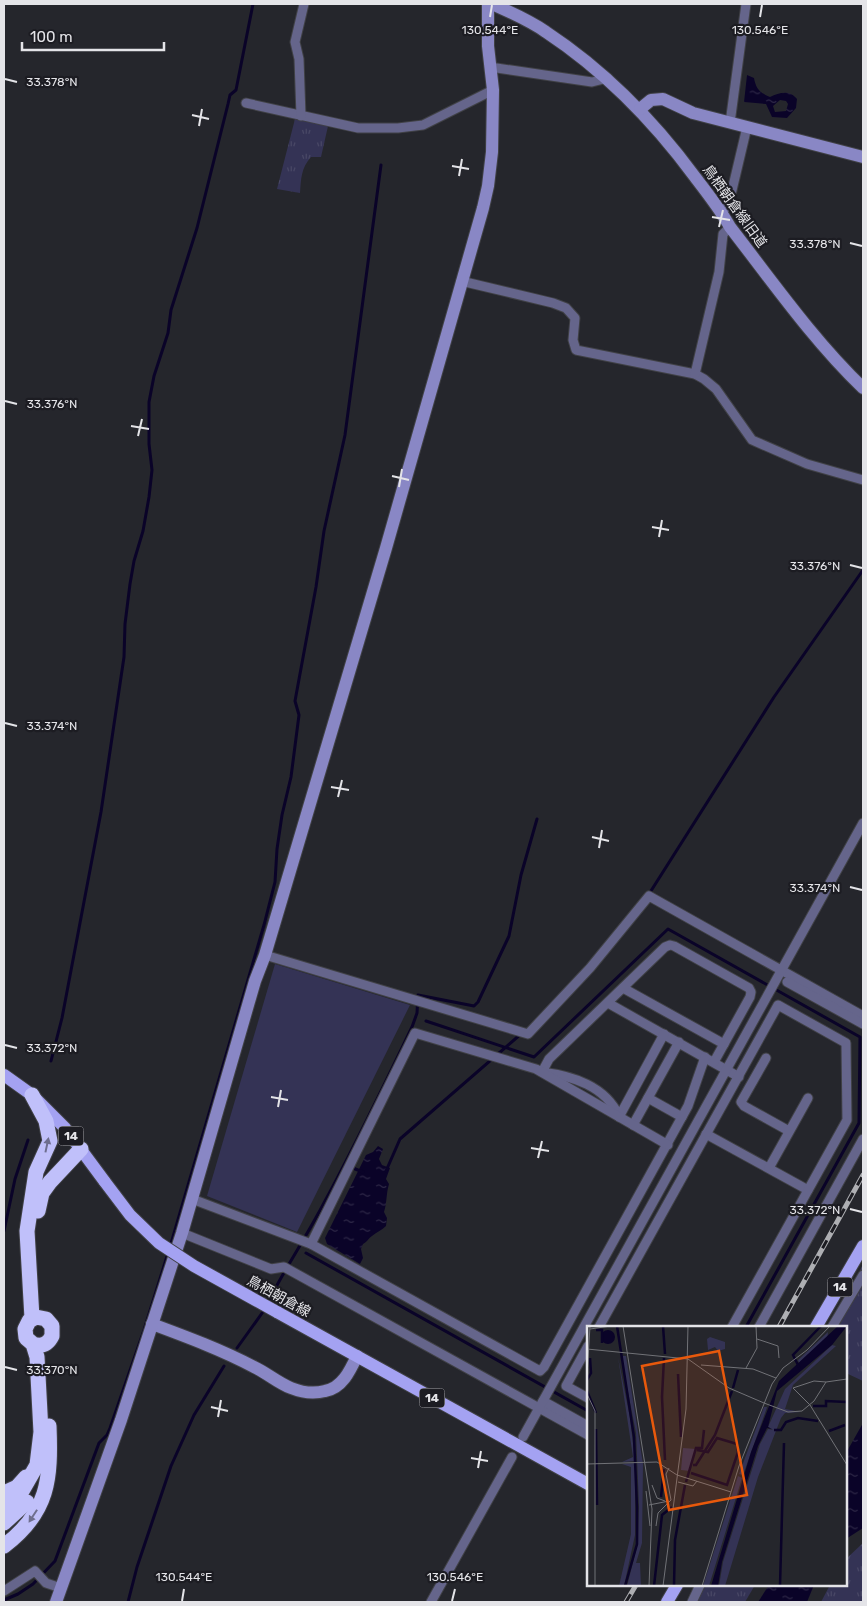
<svg xmlns="http://www.w3.org/2000/svg" width="867" height="1606" font-family="Rubik,'Noto Sans JP',sans-serif">
  <style>
    .grass { fill: url(#grass-tufts) }
    .pitch { fill: #343355 }
    .water { fill: url(#water-ripples); fill-rule: evenodd }
    .lines { fill: none; stroke-linecap: round; stroke-linejoin: round }
    .stream { stroke: #0a0328; stroke-width: 3 }
    .street-casing { stroke: #404146; stroke-width: 11 }
    .secondary-casing { stroke: #404146; stroke-width: 14 }
    .primary-casing { stroke: #404146; stroke-width: 14 }
    .highway-casing { stroke: #404146; stroke-width: 17 }
    .street { stroke: #65658b; stroke-width: 9 }
    .secondary { stroke: #8987c5; stroke-width: 12 }
    .primary { stroke: #a4a2f2; stroke-width: 12 }
    .highway { stroke: #c0c0fa; stroke-width: 15 }
    .rail-casing { stroke: #aeafb3; stroke-width: 5 }
    .rail { stroke: #1c1c22; stroke-width: 3; stroke-dasharray: 9; stroke-linecap: butt }
    .primary-bridge-casing { stroke: #404146; stroke-width: 14; stroke-linecap: butt }
    .primary-bridge { stroke: #a4a2f2; stroke-width: 12 }
    .oneway { fill: #6e6e8e }
    .ticks { fill: none; stroke: #e4e4e8; stroke-width: 2 }
    .labels { text-anchor: middle; stroke-width: 4.5; stroke-linejoin: round; paint-order: stroke }
    .shield { fill: #1c1c22; stroke: #a8a8ad; stroke-width: 1 }
    .shield-label { font-size: 12px; font-weight: bold; fill: #e4e4e8 }
    .street-label { font-size: 14px; fill: #e4e4e8; stroke: #1c1c22 }
    .inset-river { fill: none; stroke: #0a0328; stroke-width: 2.5 }
    .inset-road { fill: none; stroke: #717277; stroke-width: 1 }
    .view { fill: #e8590c; fill-opacity: 0.15; stroke: #e8590c; stroke-width: 2.5 }
    .inset-edge { fill: none; stroke: #e4e4e8; stroke-width: 2.5 }
    .ticks-label { font-size: 12px; text-anchor: middle; fill: #e4e4e8; stroke: #1c1c22; stroke-width: 4.5; stroke-linejoin: round; paint-order: stroke }
  </style>
  <defs>
    <pattern id="grass-tufts" width="24" height="20" patternUnits="userSpaceOnUse" patternTransform="scale(1.25)"><rect width="24" height="20" fill="#343355"/><path d="M3 7l-1-3M5 7V3M7 7l1-3M15 17l-1-3M17 17v-4M19 17l1-3" fill="none" stroke="#484765"/></pattern>
    <pattern id="water-ripples" width="26" height="14" patternUnits="userSpaceOnUse" patternTransform="scale(1.25)"><rect width="26" height="14" fill="#0a0328"/><path d="M2 4q2-2 4 0t4 0M15 11q2-2 4 0t4 0" fill="none" stroke="#2e2847"/></pattern>
  </defs>
  <rect width="100%" height="100%" fill="#25262c"/>
  <g class="grass">
    <path d="M295,119L328,126L321,157H311C301,168 301,179 300,193L277,189Z"/>
    <path d="M863,1264V1381L846,1373V1327H834Z"/>
    <path d="M863,1543V1602H821L830,1585H846V1559Z"/>
    <path d="M706,1585H755L745,1602H697Z"/>
  </g>
  <path class="pitch" d="M275,964L410,1005L297,1232L207,1196Z"/>
  <g class="water">
    <path d="M747,75L754,78C756,89 760,93 770,97C780,92 790,90 797,99L796,108L787,118L772,117L766,104L744,102ZM780,100L786,101L788,104L786,111L775,112L773,106Z"/>
    <path d="M378,1146L383,1149L379,1159L382,1165L390,1168L386,1179L389,1184C386,1194 387,1203 384,1212L387,1218L386,1226C382,1230 377,1232 372,1236C368,1239 368,1241 363,1244L361,1249L363,1258L360,1264L327,1244L325,1238L366,1155L373,1152Z"/>
    <path d="M863,1423V1528L846,1539V1453Z"/>
    <path d="M769,1585H814L807,1602H758Z"/>
  </g>
  <g class="lines">
    <g class="stream">
      <path d="M649,894L774,697L863,570"/>
      <path d="M426,1021L534,1057L668,929L860,1037L859,1123L746,1327"/>
      <path d="M51,1061L62,1018L101,812L124,657L125,624L130,584L134,561L143,531L149,497L152,470L149,444V402L154,376L168,333L171,310L197,228L228,104L230,95L236,90L253,4"/>
      <path d="M345,1165L363,1172"/>
      <path d="M386,1171L400,1139L522,1033"/>
      <path d="M4,1231L15,1179L28,1140"/>
      <path d="M170,1247L264,925L275,882L277,849L282,815L291,777L299,715L295,701L316,587L324,531L345,435L381,165"/>
      <path d="M306,1253L588,1411"/>
      <path d="M267,1304C285,1268 307,1236 325,1201C356,1144 384,1085 412,1027L417,1013L418,995L474,1006L478,1002L509,936L521,875L537,819"/>
      <path d="M237,1348L265,1309"/>
      <path d="M4,1600L18,1594L33,1584L55,1561L99,1443L107,1435L110,1428L144,1330L168,1253"/>
      <path d="M128,1602L137,1567L171,1466L194,1415L224,1366"/>
    </g>
    <defs>
      <g id="street">
        <path d="M490,67L592,82L608,78"/>
        <path d="M246,103L358,128H398L423,125L493,90"/>
        <path d="M301,116L299,59L295,42L304,4"/>
        <path d="M730,123L746,4"/>
        <path d="M722,213L729,203L747,127"/>
        <path d="M461,281L553,303L566,308L575,318L573,340L576,350L695,374L704,379L716,389L752,440L807,464L863,480"/>
        <path d="M695,374L719,272L723,234L730,227"/>
        <path d="M265,955L528,1034L590,968L649,896L863,1016"/>
        <path d="M787,982L863,1024"/>
        <path d="M623,988L724,1044"/>
        <path d="M608,1003L739,1077"/>
        <path d="M766,1058L741,1102L744,1106L789,1131"/>
        <path d="M648,1098L682,1117"/>
        <path d="M619,1116C605,1086 573,1076 542,1072L549,1059L665,947L670,945L674,946L749,988L751,992L750,997L714,1062"/>
        <path d="M619,1117L664,1034"/>
        <path d="M633,1125L679,1042"/>
        <path d="M706,1134L808,1190"/>
        <path d="M769,1168L808,1098"/>
        <path d="M192,1199L311,1244L540,1371L544,1367L688,1106L705,1057"/>
        <path d="M182,1233L271,1269L284,1267L588,1435"/>
        <path d="M311,1244L415,1033L536,1069L668,1145"/>
        <path d="M599,1327L778,1005L846,1043L847,1120L732,1327"/>
        <path d="M759,1327L863,1139"/>
        <path d="M832,1327L863,1275"/>
        <path d="M588,1346L566,1386L588,1398"/>
        <path d="M543,1401L588,1426"/>
        <path d="M523,1437L863,823"/>
        <path d="M4,1591L35,1571L46,1583L61,1588"/>
        <path d="M431,1602L512,1457"/>
        <path d="M692,1602L700,1585"/>
      </g>
      <g id="secondary">
        <path d="M492,4C510,12 529,20 546,32C605,71 653,120 695,177C707,193 720,209 730,227C772,281 813,340 863,388"/>
        <path d="M640,109L651,100L663,99L693,113L863,157"/>
        <path d="M152,1324C187,1337 222,1350 254,1367C267,1373 278,1383 291,1388C301,1392 314,1394 325,1391C342,1388 350,1371 357,1356"/>
        <path d="M56,1602L121,1420L182,1233L255,981L265,955L386,548L483,208L488,186L492,152L493,90L488,46V4"/>
      </g>
      <g id="primary">
        <path d="M4,1075L32,1095L65,1128L105,1182"/>
        <path d="M277,1312L588,1484"/>
        <path d="M816,1327L863,1246"/>
        <path d="M667,1602L677,1585"/>
      </g>
      <g id="highway">
        <path d="M32,1095L46,1121L50,1141L36,1172L27,1231L32,1318"/>
        <path d="M38,1211L42,1193L50,1182L81,1149"/>
        <path d="M4,1493L17,1487L26,1477"/>
        <path d="M4,1509L18,1498L37,1465L41,1432L37,1357L33,1344L26,1338L25,1329L29,1321L36,1317L46,1319L52,1326V1336C48,1344 42,1347 33,1344"/>
        <path d="M4,1523L27,1502"/>
        <path d="M4,1546C49,1512 51,1479 49,1426"/>
      </g>
    </defs>
    <use href="#street" class="street-casing"/>
    <use href="#secondary" class="secondary-casing"/>
    <use href="#primary" class="primary-casing"/>
    <use href="#highway" class="highway-casing"/>
    <use href="#street" class="street"/>
    <use href="#secondary" class="secondary"/>
    <use href="#primary" class="primary"/>
    <use href="#highway" class="highway"/>
    <defs>
      <g id="rail">
        <path d="M779,1327L863,1175"/>
        <path d="M626,1602L636,1585"/>
      </g>
    </defs>
    <use href="#rail" class="rail-casing"/>
    <use href="#rail" class="rail"/>
    <defs>
      <path id="primary-bridge" d="M105,1182L130,1215L159,1243L194,1266L277,1312"/>
    </defs>
    <use href="#primary-bridge" class="primary-bridge-casing"/>
    <use href="#primary-bridge" class="primary-bridge"/>
  </g>
  <defs><path id="oneway-solid" d="M-6-.8H1V-3.2L6.5 0L1 3.2V.8H-6Z" transform="scale(1.25)"/></defs>
  <g class="oneway">
    <use href="#oneway-solid" transform="translate(47 1145) rotate(-78)"/>
    <use href="#oneway-solid" transform="translate(33 1516) rotate(123)"/>
  </g>
  <path class="ticks" d="M490,17L492,5M760,17L762,5M5,79L17,82M192,115L209,119M199,126L202,109M452,166L469,169M459,176L462,159M712,217L730,220M719,227L723,210M850,243L862,246M5,401L17,404M131,426L149,429M138,436L142,419M392,476L409,480M399,487L402,469M652,527L669,530M659,537L662,520M850,565L862,568M5,723L17,726M331,787L349,790M338,797L342,780M592,837L609,841M599,848L602,830M850,887L862,890M5,1045L17,1048M271,1097L288,1100M278,1107L281,1090M531,1148L549,1151M538,1158L542,1141M850,1209L862,1212M5,1367L17,1370M211,1407L228,1411M218,1417L221,1400M471,1458L488,1461M478,1468L481,1451M182,1601L184,1589M452,1601L455,1589"/>
  <g class="labels">
    <g class="shield">
      <rect x="58.5" y="1126.5" width="25" height="19" rx="4"/>
      <rect x="827.5" y="1277.5" width="25" height="19" rx="4"/>
      <rect x="419.5" y="1388.5" width="25" height="19" rx="4"/>
    </g>
    <g class="shield-label">
      <text x="71" y="1140">14</text>
      <text x="840" y="1291">14</text>
      <text x="432" y="1402">14</text>
    </g>
    <g class="street-label">
      <text transform="translate(735 206) rotate(54)" y="5">鳥栖朝倉線旧道</text>
      <text transform="translate(279 1296) rotate(29)" y="5">鳥栖朝倉線</text>
    </g>
  </g>
  <g transform="translate(587 1326)">
    <rect width="260" height="260" fill="#25262c"/>
    <path d="M241,6L240,15L213,39L211,34ZM123,11L138,16V23L131,25L128,21L121,24L120,13ZM245,19L249,20L206,59L198,83L214,86L198,87L194,92L171,151L138,260H132L136,236L173,118L181,103L186,104L181,101L198,63ZM34,30H39L56,138L55,217L49,237H53L54,260H40L51,217L52,180L49,107ZM31,31L43,92L48,135L35,136L46,131ZM188,59L156,149L152,148L177,81H180ZM48,137V209L37,260H32L44,208V141L35,138ZM151,150L155,152L122,260H116Z" fill="#343355"/>
    <path d="M96,122L109,123L103,145L94,144Z" fill="#343355"/>
    <path d="M251,0H260L245,19L190,65L181,101L185,103L180,102L171,120L135,236L131,260H124L164,126L192,55ZM14 11a7 7 0 1 1 14 0a7 7 0 1 1-14 0Z" fill="#0a0328"/>
    <path class="inset-river" d="M30,0L47,111L50,182V218L38,260M76,0L78,28M9,4H15V17M77,32L75,71L78,134M213,43L206,29L234,0M91,48L94,111M0,54L4,47L3,32M146,62L151,44M0,65L9,87M226,80H239V75L260,76M9,103L10,179M187,104H194L199,96L211,92L231,95M242,105L258,99M106,139H109L128,109L145,65M104,147L140,159L151,126L150,118L130,112L121,126L110,124M99,156L109,122H115L117,104M74,171L77,143M67,260L75,189L85,181M87,260L88,214L98,159M193,260L197,117"/>
    <path class="inset-road" d="M36,0L65,183L62,260M3,3L24,0M170,13L191,20L192,32M0,23L101,33L142,62L177,77M114,39L166,43L189,52M159,42L170,22L169,0M0,50L3,0M0,68L8,85V260M177,77L201,86L215,85L227,75L239,56L260,53M223,79L206,62L227,55L239,56M223,79L260,139M0,138L70,136L90,149L144,166M91,156L106,160L110,155M65,159L70,172L78,175M59,165L63,200M62,179L82,175M69,200L71,187L84,174L79,148L82,142M76,260L99,83L101,0M115,260L152,140L185,58L196,42L220,24L243,0"/>
    <path class="view" d="M132,25L160,169L82,184L55,40Z"/>
    <rect width="260" height="260" class="inset-edge"/>
  </g>
  <g class="ticks-label">
    <text x="490" y="34">130.544°E</text>
    <text x="760" y="34">130.546°E</text>
    <text x="52" y="86">33.378°N</text>
    <text x="815" y="248">33.378°N</text>
    <text x="52" y="408">33.376°N</text>
    <text x="815" y="570">33.376°N</text>
    <text x="52" y="730">33.374°N</text>
    <text x="815" y="892">33.374°N</text>
    <text x="52" y="1052">33.372°N</text>
    <text x="815" y="1214">33.372°N</text>
    <text x="52" y="1374">33.370°N</text>
    <text x="184" y="1581">130.544°E</text>
    <text x="455" y="1581">130.546°E</text>
  </g>
  <rect width="867" height="1606" fill="none" stroke="#e4e4e8" stroke-width="10"/>
  <path d="M22 42v8h142v-8" fill="none" stroke="#e4e4e8" stroke-width="2.5"/>
  <text x="30" y="42" font-size="15" fill="#e4e4e8" stroke="#1c1c22" stroke-width="4" paint-order="stroke">100 m</text>
</svg>
